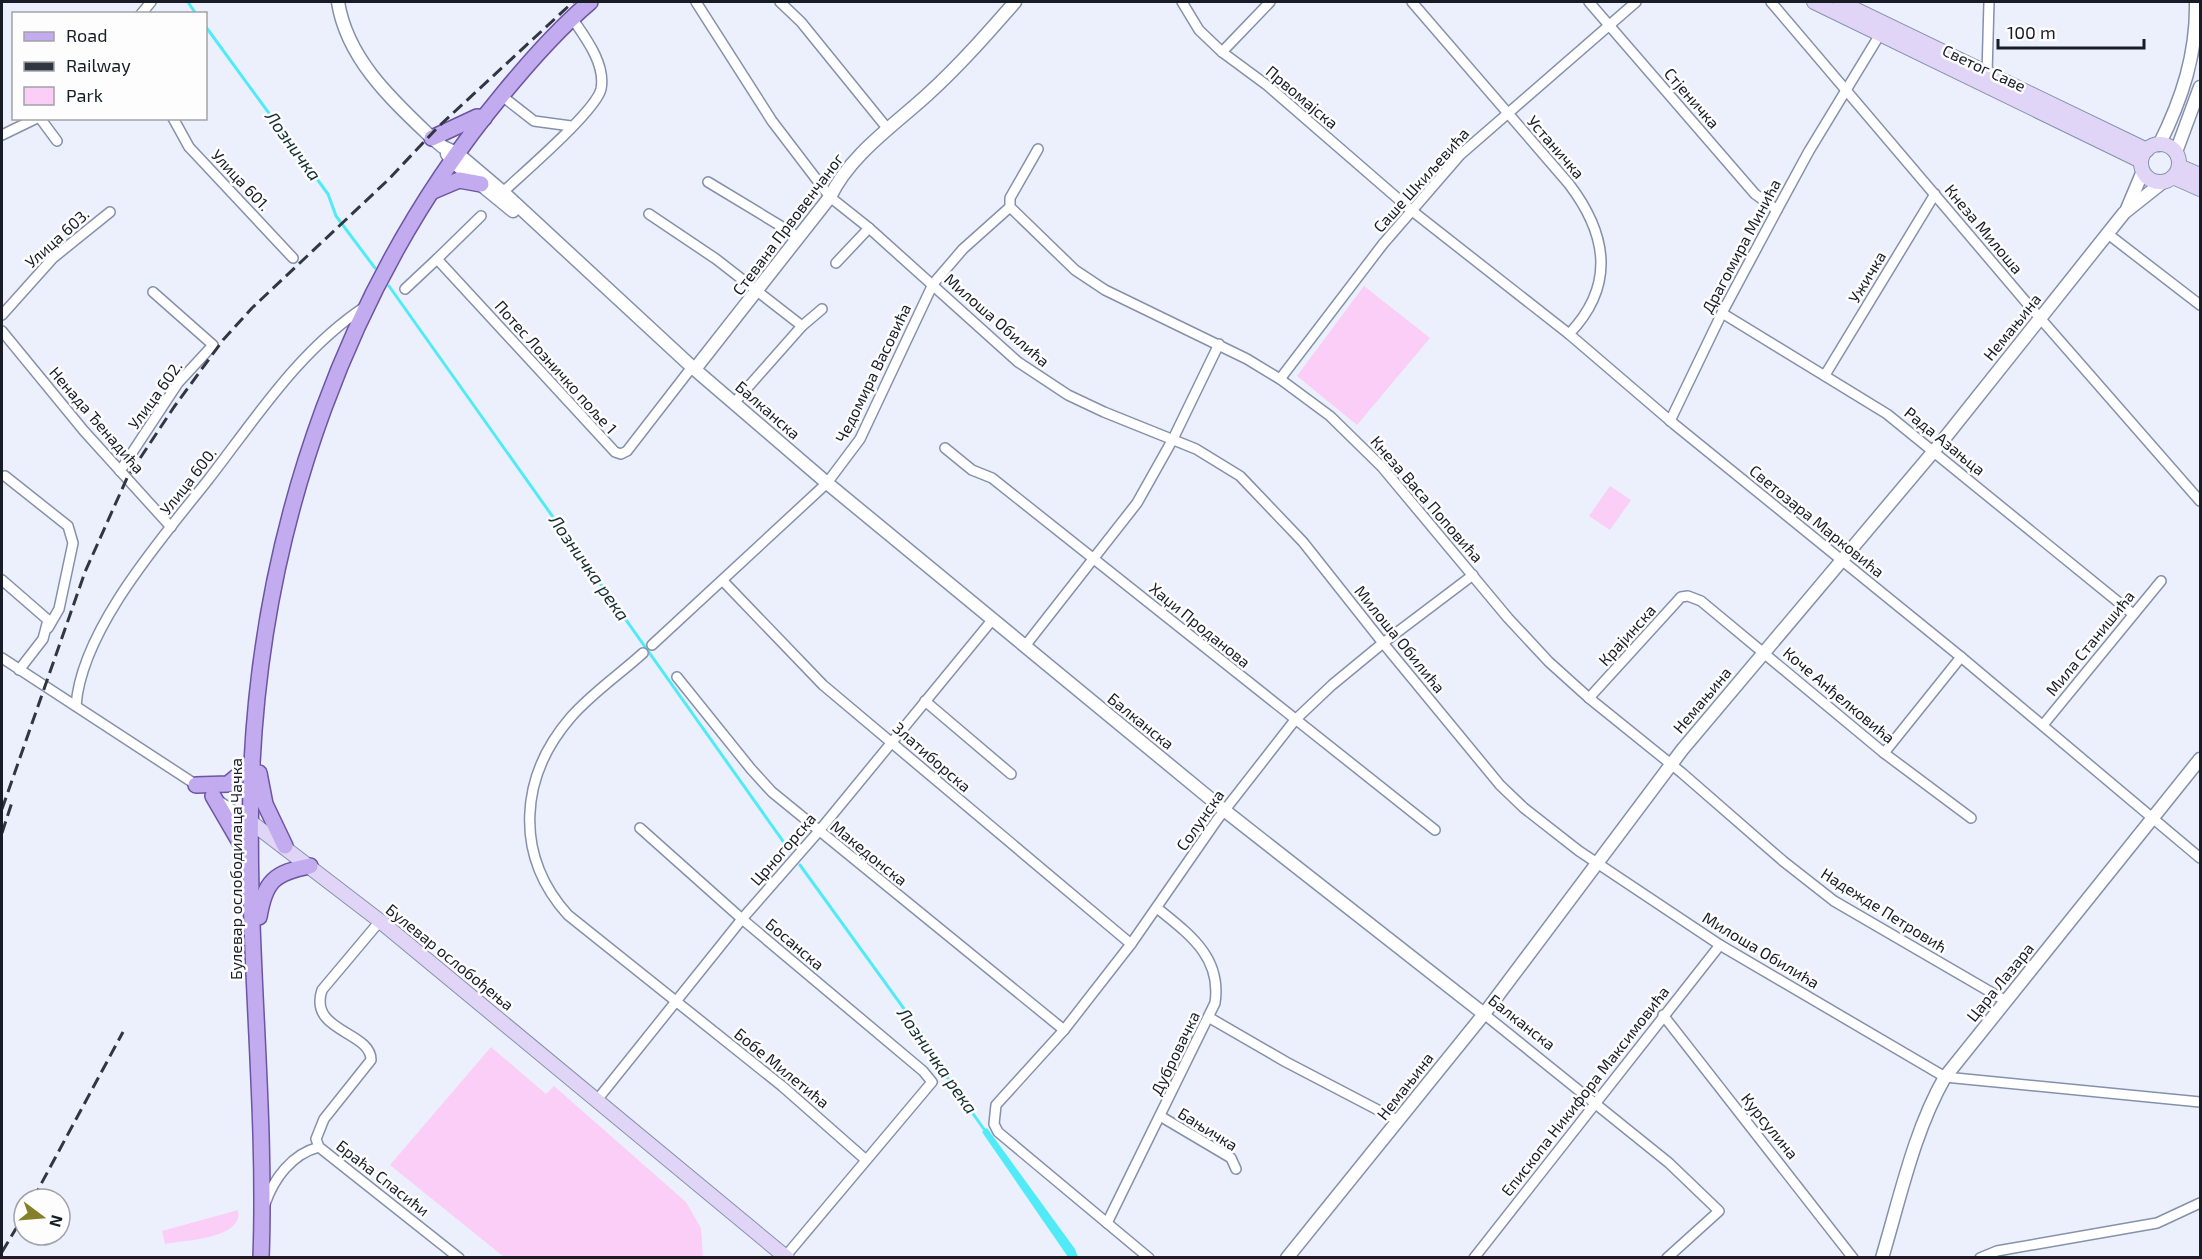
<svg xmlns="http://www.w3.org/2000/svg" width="2202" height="1259" font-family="'Exo 2',sans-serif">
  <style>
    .green { fill: #fbcef7 }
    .water { fill: #50ebf7 }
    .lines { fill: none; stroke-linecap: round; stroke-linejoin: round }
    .stream { stroke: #50ebf7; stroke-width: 3 }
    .minor-casing { stroke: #8591ab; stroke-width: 12 }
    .tertiary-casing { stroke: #8591ab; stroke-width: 15 }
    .secondary-casing { stroke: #8591ab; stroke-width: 16 }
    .primary-casing { stroke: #6c55a2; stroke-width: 18 }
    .minor { stroke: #fff; stroke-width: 9 }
    .tertiary { stroke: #fff; stroke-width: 12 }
    .secondary { stroke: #e1d5f7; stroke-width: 14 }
    .primary { stroke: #c2abef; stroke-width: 15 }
    .rail { stroke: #313640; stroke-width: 3; stroke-dasharray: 12 6; stroke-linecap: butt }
    .labels { text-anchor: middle; stroke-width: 5; stroke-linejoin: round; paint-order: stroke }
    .street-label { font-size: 16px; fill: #171c26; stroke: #fdfdfd }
    .water-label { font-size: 18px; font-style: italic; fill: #152e30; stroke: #fdfdfd }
  </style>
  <rect width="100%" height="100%" fill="#ebf0fc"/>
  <g class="green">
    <path d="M1364,286L1430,338L1357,425L1297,376Z"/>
    <path d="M1610,486L1631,500L1610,530L1589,516Z"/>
    <path d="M491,1047L546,1094L554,1086L686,1202L701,1228L703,1257H504L390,1165Z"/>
    <path d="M238,1210C244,1239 185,1240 165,1244L162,1231Z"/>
  </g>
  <path class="water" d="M987,1128L1075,1249L1078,1257H1068L982,1132Z"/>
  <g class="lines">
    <g class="stream">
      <path d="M188,2L196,14"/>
      <path d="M206,27L328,194L336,216L375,268"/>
      <path d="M389,286L790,851"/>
      <path d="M800,865L923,1035L949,1080L986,1132"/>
    </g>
    <defs>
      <g id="minor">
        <path d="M696,2L772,121L830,197L869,228L1018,362L1068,395L1104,412L1196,449L1240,476L1303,542L1383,643L1500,785L1524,808L1579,851L1720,945L1945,1077L2200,1102"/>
        <path d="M780,2L801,22L887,128"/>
        <path d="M1182,2L1199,30L1222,52L1268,86L1411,210L1569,334L1674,424L1961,657L2200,858"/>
        <path d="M1412,2L1569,184C1607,234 1616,285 1569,334"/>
        <path d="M1589,2L1755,194L1777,210"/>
        <path d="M1771,2L2032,309L2200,501"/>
        <path d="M141,14L151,2"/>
        <path d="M1222,52L1270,2"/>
        <path d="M1987,74L1989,2"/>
        <path d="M502,96L534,121L571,126"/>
        <path d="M40,118L57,141"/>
        <path d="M173,118L189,147L293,258"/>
        <path d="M2,135L37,118"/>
        <path d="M1038,149L1010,198V207L1075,270L1105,290L1247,359L1280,379L1330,416L1382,467L1508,618L1549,662L1589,698L1682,773L1783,861L1834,901L2006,1001"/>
        <path d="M708,182L799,237"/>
        <path d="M503,192C522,174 596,111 601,89C606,64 585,37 572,18"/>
        <path d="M649,214L716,259L802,326"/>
        <path d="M481,216L437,259L615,452L621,454L627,451L692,367"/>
        <path d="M2108,234L2200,305"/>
        <path d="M836,263L869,228"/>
        <path d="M405,289L437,259"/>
        <path d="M1722,313L1887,414L2133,614"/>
        <path d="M2,315L53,258L110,212"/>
        <path d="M2,331L84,431L171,527"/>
        <path d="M1825,375L1935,194"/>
        <path d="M1280,379L1383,244L1460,155L1636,2"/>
        <path d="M734,403L802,326L822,309"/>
        <path d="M1670,421L1722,313L1777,210L1809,151L1882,31"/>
        <path d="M945,448L972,470L992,478L1435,830"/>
        <path d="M120,471L178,383L213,345L153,292"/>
        <path d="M5,476L68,526L73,543L59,609L48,628"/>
        <path d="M2,580L48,620L43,639L19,670"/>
        <path d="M723,581L823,685L1131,944"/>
        <path d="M652,645L827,483L860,439L933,284L963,249L1010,207"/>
        <path d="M1025,646L1137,503L1173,439L1219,344"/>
        <path d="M643,653C620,674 592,693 571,717C519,777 514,855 568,915L782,1086L866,1160"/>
        <path d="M2,658L198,786"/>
        <path d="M677,677L751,769L772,792L1064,1030"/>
        <path d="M1589,698L1681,597L1688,596L1701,601L1884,753L1971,818"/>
        <path d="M925,701L1011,774"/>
        <path d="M76,706C81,630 162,538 208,480C256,418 299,350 366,306"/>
        <path d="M2043,725L2161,581"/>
        <path d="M1884,753L1961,657"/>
        <path d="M219,801L251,822"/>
        <path d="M640,828L742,919L923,1071L932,1082L784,1258"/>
        <path d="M380,921L322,990C308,1032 371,1031 371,1060L324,1119L316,1139L319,1147L459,1258"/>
        <path d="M1484,1014L1669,1163L1719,1211L1667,1258"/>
        <path d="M1663,1015L1853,1258"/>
        <path d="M1210,1018L1286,1062L1399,1121"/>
        <path d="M597,1100L742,919L819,831L993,619"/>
        <path d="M1160,1116L1231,1158L1236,1169"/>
        <path d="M265,1204C274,1178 292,1154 319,1147"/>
        <path d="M1107,1223L1215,1003C1222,957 1189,934 1157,908"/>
        <path d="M1149,1258L998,1132L994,1124L996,1105L1064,1030L1131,944L1217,820L1295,720L1332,685L1383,643L1473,575"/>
        <path d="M1474,1258L1720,945"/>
        <path d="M1980,1258L1997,1251L2157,1223L2200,1203"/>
      </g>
      <g id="tertiary">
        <path d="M338,2C347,59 392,100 432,138L443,147L457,153L503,192L692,367L827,483L1224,810L1484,1014"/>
        <path d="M2159,145C2182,99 2197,54 2196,2"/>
        <path d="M2176,152L2200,87"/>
        <path d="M447,154L452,161L513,211"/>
        <path d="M2127,209L2143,171"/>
        <path d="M695,369L830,197C850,155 893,126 927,95C959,66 987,34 1015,2"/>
        <path d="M1287,1258L1484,1014L1682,750L1944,439L2124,213L2163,182"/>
        <path d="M1882,1258C1900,1198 1914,1131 1945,1077L2200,759"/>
      </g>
      <g id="secondary">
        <path d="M1814,2L2141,161"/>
        <path d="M1840,2L2147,150"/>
        <circle cx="2160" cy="163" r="19"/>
        <path d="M2179,166L2200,175"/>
        <path d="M2173,177L2200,189"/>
        <path d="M251,822L380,921L787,1258"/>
      </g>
      <g id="primary">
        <path d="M432,138L477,117L484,118"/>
        <path d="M433,191L459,180L481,184"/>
        <path d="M259,773L265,804L285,846"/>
        <path d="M196,785L228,784L252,764"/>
        <path d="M213,796L249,858"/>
        <path d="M259,917C265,881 274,873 310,866"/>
        <path d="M261,1258C267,1093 244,928 252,763C264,522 348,281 502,95C529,62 558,29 590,2"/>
      </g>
    </defs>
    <use href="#minor" class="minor-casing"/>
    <use href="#tertiary" class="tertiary-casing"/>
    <use href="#secondary" class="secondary-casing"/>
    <use href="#primary" class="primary-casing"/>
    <use href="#minor" class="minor"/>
    <use href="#tertiary" class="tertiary"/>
    <use href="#secondary" class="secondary"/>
    <use href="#primary" class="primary"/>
    <g class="rail">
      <path d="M2,809L85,572L127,478L174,407L223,340L252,308L388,180L438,127L573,2"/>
      <path d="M2,833L13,799"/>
      <path d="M33,1199L123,1032"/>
      <path d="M2,1252L24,1215"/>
    </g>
  </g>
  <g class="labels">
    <g class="street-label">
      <text transform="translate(1984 68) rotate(25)" y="6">Светог Саве</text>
      <text transform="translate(1302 97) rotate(40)" y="6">Првомајска</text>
      <text transform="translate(1692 98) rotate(49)" y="6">Стјеничка</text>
      <text transform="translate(1556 147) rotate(49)" y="6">Устаничка</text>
      <text transform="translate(241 180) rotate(47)" y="6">Улица 601.</text>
      <text transform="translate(1421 180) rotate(-48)" y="6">Саше Шкиљевића</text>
      <text transform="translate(788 224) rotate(-53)" y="6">Стевана Првовенчаног</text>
      <text transform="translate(1984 229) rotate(50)" y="6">Кнеза Милоша</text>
      <text transform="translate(57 238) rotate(-42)" y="6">Улица 603.</text>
      <text transform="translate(1741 246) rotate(-62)" y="6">Драгомира Минића</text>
      <text transform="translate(1867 277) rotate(-59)" y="6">Ужичка</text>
      <text transform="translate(997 320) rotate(41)" y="6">Милоша Обилића</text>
      <text transform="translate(2012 327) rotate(-51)" y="6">Немањина</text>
      <text transform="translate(556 367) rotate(48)" y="6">Потес Лозничко поље 1</text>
      <text transform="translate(873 373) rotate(-64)" y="6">Чедомира Васовића</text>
      <text transform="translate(155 395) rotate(-54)" y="6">Улица 602.</text>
      <text transform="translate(768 410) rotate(41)" y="6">Балканска</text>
      <text transform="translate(97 420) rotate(49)" y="6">Ненада Ђенадића</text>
      <text transform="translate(1945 441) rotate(39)" y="6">Рада Азањца</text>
      <text transform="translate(188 481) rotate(-52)" y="6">Улица 600.</text>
      <text transform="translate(1427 499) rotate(49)" y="6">Кнеза Васа Поповића</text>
      <text transform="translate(1817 521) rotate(39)" y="6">Светозара Марковића</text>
      <text transform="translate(1200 625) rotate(39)" y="6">Хаџи Проданова</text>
      <text transform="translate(1627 635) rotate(-48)" y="6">Крајинска</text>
      <text transform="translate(1400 639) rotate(51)" y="6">Милоша Обилића</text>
      <text transform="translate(2090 643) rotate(-51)" y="6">Мила Станишића</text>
      <text transform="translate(1839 695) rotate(40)" y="6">Коче Анђелковића</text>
      <text transform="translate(1702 700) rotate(-50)" y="6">Немањина</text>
      <text transform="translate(1141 721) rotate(39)" y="6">Балканска</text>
      <text transform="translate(932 757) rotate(41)" y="6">Златиборска</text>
      <text transform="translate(1200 820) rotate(-55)" y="6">Солунска</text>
      <text transform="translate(783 849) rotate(-49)" y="6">Црногорска</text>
      <text transform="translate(869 853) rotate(39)" y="6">Македонска</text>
      <text transform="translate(236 869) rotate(-90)" y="6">Булевар ослободилаца Чачка</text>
      <text transform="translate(1884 910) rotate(32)" y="6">Надежде Петровић</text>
      <text transform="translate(795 944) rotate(40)" y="6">Босанска</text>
      <text transform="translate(1761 950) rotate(31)" y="6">Милоша Обилића</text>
      <text transform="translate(450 957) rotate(39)" y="6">Булевар ослобођења</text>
      <text transform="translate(2000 982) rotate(-51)" y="6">Цара Лазара</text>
      <text transform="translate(1522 1022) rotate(38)" y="6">Балканска</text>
      <text transform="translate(1175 1053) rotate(-64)" y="6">Дубровачка</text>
      <text transform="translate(782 1068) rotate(39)" y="6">Бобе Милетића</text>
      <text transform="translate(1405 1086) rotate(-52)" y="6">Немањина</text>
      <text transform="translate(1585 1091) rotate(-52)" y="6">Епископа Никифора Максимовића</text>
      <text transform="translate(1770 1126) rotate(51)" y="6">Курсулина</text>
      <text transform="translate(1208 1129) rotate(32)" y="6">Бањичка</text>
      <text transform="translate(383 1178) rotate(38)" y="6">Браћа Спасићи</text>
    </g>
    <g class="water-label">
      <text transform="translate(293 146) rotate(54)" y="6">Лозничка</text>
      <text transform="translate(589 568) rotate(55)" y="6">Лозничка река</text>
      <text transform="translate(937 1061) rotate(55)" y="6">Лозничка река</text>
    </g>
  </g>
  <rect width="2202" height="1259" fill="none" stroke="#171c26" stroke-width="6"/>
  <rect x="12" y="12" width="195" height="108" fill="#fdfdfd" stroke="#a1a3a7" stroke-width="1.5"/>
  <rect x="24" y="32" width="30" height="9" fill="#c2abef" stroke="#a1a3a7" stroke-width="1.5"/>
  <text x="66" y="42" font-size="18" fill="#171c26">Road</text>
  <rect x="24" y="62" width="30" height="9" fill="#313640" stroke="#a1a3a7" stroke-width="1.5"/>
  <text x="66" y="72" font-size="18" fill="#171c26">Railway</text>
  <rect x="24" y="87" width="30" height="18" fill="#fbcef7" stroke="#a1a3a7" stroke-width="1.5"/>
  <text x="66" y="102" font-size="18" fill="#171c26">Park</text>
  <g transform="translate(42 1217) rotate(106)"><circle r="28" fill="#fdfdfd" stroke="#a1a3a7" stroke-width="1.5"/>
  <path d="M0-4.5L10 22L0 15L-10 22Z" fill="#838028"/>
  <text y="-9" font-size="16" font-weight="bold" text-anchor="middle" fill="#171c26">N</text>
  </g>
  <path d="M1998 39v9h146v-9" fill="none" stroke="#171c26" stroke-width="3"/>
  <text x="2007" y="39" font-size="18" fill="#171c26" stroke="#fdfdfd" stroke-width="4.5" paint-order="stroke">100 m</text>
</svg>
